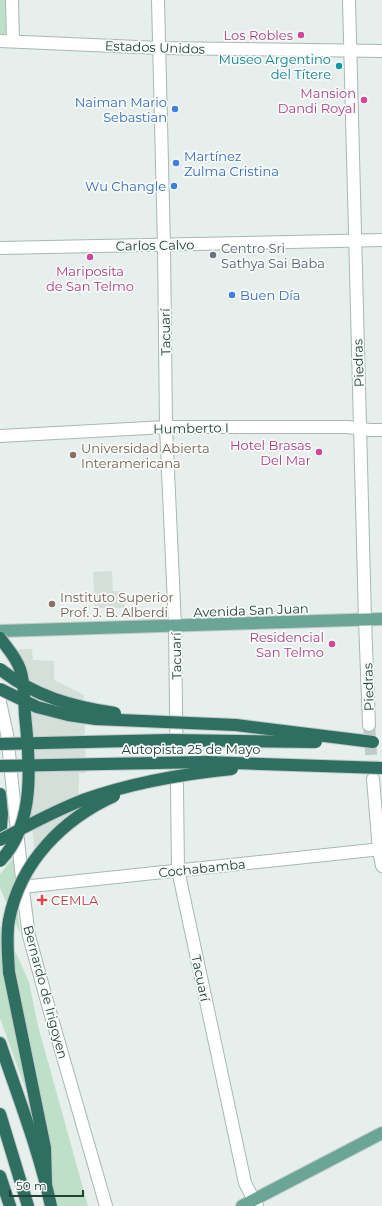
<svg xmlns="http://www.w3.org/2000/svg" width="382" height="1206" font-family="Montserrat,sans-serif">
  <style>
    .built { fill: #d4dfda }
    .green { fill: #bfe0c8 }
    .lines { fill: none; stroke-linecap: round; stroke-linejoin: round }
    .minor-tunnel { stroke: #bfccc8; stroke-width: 12; stroke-dasharray: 12 6; stroke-linecap: butt }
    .minor-casing { stroke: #a8b8b2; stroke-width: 14 }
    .major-casing { stroke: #c2cac8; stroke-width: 14 }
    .highway-casing { stroke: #c2cac8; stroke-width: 14 }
    .minor { stroke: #fff; stroke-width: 12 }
    .major { stroke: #6aa596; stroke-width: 12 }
    .highway { stroke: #2f6f62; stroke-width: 12 }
    .highway-bridge-casing { stroke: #c2cac8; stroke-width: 14; stroke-linecap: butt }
    .highway-bridge { stroke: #2f6f62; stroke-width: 12 }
    .hotel-dot { fill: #d1479c; stroke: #f7fbf9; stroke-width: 1.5 }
    .culture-dot { fill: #0f9aa8; stroke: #f7fbf9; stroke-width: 1.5 }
    .shop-dot { fill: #3f7fe0; stroke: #f7fbf9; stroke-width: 1.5 }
    .worship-dot { fill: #6b7280; stroke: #f7fbf9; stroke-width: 1.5 }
    .education-dot { fill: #8d6e63; stroke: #f7fbf9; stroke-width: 1.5 }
    .health-dot { fill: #e0444e; stroke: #f7fbf9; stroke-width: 1.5 }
    .labels { text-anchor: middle; stroke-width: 3.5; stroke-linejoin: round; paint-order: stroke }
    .hotel-label { font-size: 13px; fill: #b23c85; stroke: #f7fbf9; text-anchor: end }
    .street-label { font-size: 13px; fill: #24423a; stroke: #f7fbf9 }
    .culture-label { font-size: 13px; fill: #0d838f; stroke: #f7fbf9; text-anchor: end }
    .shop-label { font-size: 13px; fill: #366cbe; stroke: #f7fbf9; text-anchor: end }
    .worship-label { font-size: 13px; fill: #5b616d; stroke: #f7fbf9; text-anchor: start }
    .education-label { font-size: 13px; fill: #785e54; stroke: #f7fbf9; text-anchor: start }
    .health-label { font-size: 13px; fill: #be3a42; stroke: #f7fbf9; text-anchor: start }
  </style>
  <rect width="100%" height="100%" fill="#e6efeb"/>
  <g class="built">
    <path d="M112,571L113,591H124L125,608H95L93,572Z"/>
    <path d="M20,649H32L33,660L54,661V680L84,695L86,773H79L78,813L34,848L19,679L18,651Z"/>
  </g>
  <g class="green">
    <path d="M0,0H6L7,34H0Z"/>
    <path d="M14,857L15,888L20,933L0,888V874Z"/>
    <path d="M0,926L15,951L29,982L38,1026L88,1206H58L52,1180L51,1148L14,962L4,964L36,1118L0,1018Z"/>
  </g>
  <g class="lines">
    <path class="minor-tunnel" d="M369,725L373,778"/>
    <defs>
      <g id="minor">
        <path d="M12,0L13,41"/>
        <path d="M158,0L164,245L166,427L175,626L178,870L245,1183L257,1206"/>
        <path d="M349,0L365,620L369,725"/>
        <path d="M0,41L160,48L382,51"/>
        <path d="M0,248L382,240"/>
        <path d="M0,436L166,427H348L370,430H382"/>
        <path d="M0,702L7,734L24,898L29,936L48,1005L106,1206"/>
        <path d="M373,779L379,850L382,866"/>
        <path d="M22,887L382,849"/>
      </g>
      <g id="major">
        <path d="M0,631L382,619"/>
        <path d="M242,1206L382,1133"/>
      </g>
      <g id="highway">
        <path d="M0,794L2,814L0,839"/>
        <path d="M9,972L45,1148L46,1184"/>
        <path d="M0,1043C18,1097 39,1150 51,1206"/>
        <path d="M0,1114L28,1206"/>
        <path d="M0,1176L10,1206"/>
      </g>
    </defs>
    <use href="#minor" class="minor-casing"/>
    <use href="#major" class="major-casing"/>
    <use href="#highway" class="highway-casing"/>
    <use href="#minor" class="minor"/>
    <use href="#major" class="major"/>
    <use href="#highway" class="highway"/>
    <defs>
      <g id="highway-bridge">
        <path d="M0,638C7,648 16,657 20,669C25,683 24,700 25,715C30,762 36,824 0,861"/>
        <path d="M0,669C33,696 74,707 115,713"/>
        <path d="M0,689L37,707L68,715L96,719L236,725L373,742"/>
        <path d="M0,744L169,740L316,742"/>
        <path d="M0,766L206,762L382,768"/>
        <path d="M0,840C27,826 54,811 83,800C131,783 181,774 232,769"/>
        <path d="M9,972C8,954 6,937 9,920C20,862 63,819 114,796"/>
      </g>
    </defs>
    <use href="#highway-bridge" class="highway-bridge-casing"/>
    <use href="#highway-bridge" class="highway-bridge"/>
  </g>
  <g class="hotel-dot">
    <circle cx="301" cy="35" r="4"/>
    <circle cx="364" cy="100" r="4"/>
    <circle cx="90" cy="257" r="4"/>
    <circle cx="319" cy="452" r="4"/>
    <circle cx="332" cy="644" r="4"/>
  </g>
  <circle class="culture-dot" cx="339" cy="66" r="4"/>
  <g class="shop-dot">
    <circle cx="175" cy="109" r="4"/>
    <circle cx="176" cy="163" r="4"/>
    <circle cx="174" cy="186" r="4"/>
    <circle cx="232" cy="295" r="4"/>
  </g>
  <circle class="worship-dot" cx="213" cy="255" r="4"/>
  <g class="education-dot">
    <circle cx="73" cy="455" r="4"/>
    <circle cx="52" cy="604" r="4"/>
  </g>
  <path class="health-dot" d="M40 894h4v4h4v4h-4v4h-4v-4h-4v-4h4z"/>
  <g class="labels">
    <g class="hotel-label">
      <text x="293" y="40">Los Robles</text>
      <text x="356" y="98">Mansion<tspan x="356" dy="15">Dandi Royal</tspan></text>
      <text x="90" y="276" text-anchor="middle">Mariposita<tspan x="90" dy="15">de San Telmo</tspan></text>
      <text x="311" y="450">Hotel Brasas<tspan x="311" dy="15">Del Mar</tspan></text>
      <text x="324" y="642">Residencial<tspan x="324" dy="15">San Telmo</tspan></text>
    </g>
    <g class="street-label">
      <text transform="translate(155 47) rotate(2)" y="5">Estados Unidos</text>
      <text transform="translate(155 245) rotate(-1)" y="5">Carlos Calvo</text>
      <text transform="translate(165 332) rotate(-91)" y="5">Tacuarí</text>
      <text transform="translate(358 363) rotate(-92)" y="5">Piedras</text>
      <text transform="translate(191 428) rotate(-1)" y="5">Humberto I</text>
      <text transform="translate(251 610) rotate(-2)" y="5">Avenida San Juan</text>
      <text transform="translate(176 656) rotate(-91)" y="5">Tacuarí</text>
      <text transform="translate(368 687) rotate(-92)" y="5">Piedras</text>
      <text x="191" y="754">Autopista 25 de Mayo</text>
      <text transform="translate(202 868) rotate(-6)" y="5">Cochabamba</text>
      <text transform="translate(201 978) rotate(78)" y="5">Tacuarí</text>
      <text transform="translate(46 992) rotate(75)" y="5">Bernardo de Irigoyen</text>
    </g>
    <g class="culture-label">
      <text x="331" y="64">Museo Argentino<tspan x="331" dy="15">del Títere</tspan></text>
    </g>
    <g class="shop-label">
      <text x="167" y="107">Naiman Mario<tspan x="167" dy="15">Sebastian</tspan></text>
      <text x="184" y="161" text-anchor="start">Martínez<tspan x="184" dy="15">Zulma Cristina</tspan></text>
      <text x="166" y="191">Wu Changle</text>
      <text x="240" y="300" text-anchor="start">Buen Día</text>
    </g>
    <g class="worship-label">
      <text x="221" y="253">Centro Sri<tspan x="221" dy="15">Sathya Sai Baba</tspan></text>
    </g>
    <g class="education-label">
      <text x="81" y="453">Universidad Abierta<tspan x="81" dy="15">Interamericana</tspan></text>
      <text x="60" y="602">Instituto Superior<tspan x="60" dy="15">Prof. J. B. Alberdi</tspan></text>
    </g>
    <g class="health-label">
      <text x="51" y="905">CEMLA</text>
    </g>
  </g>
  <path d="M10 1190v6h73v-6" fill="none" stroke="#24423a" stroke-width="2"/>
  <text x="16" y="1190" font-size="12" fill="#24423a" stroke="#f7fbf9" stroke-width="3" paint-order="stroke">50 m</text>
</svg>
